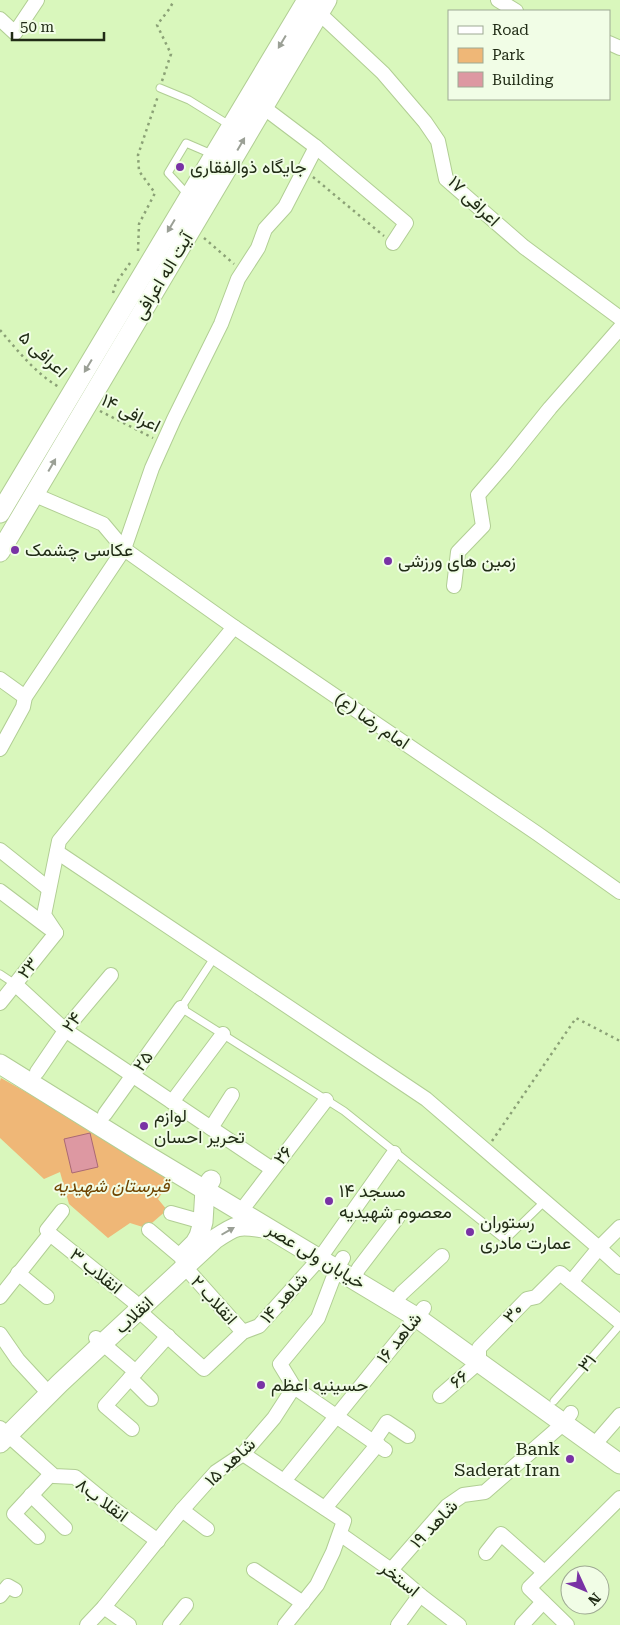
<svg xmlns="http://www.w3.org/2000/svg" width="620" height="1625" font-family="'Roboto Serif',Vazirmatn,serif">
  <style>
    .green { fill: #efb777 }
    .building { fill: #dd98a2; stroke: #aa6974 }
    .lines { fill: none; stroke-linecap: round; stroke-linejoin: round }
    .lane-casing { stroke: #b1ce94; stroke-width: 9 }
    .street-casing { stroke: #b1ce94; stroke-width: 16 }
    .secondary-casing { stroke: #b1ce94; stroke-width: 21 }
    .path { stroke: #8ba176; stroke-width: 2.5; stroke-dasharray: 2.5 4; stroke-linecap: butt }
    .lane { stroke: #fff; stroke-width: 7 }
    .street { stroke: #fff; stroke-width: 14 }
    .secondary { stroke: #fff; stroke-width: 19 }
    .oneway { fill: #9ba096 }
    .poi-dot { fill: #7932a5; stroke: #f1fde6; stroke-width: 2 }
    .labels { text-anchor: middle; stroke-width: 4; stroke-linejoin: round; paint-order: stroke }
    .poi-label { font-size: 18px; fill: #212c16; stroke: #f1fde6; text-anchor: start }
    .street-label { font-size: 18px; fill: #212c16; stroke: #f1fde6 }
    .park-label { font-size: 18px; font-style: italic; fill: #6f4400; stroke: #f1fde6 }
  </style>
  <rect width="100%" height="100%" fill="#d9f7bc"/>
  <path class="green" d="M1,1078L174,1175L158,1199L167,1210L146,1228L130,1223L108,1238L69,1204L60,1172L44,1179L0,1138V1081Z"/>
  <path class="building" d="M90,1133L98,1167L72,1173L64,1139Z"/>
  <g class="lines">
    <defs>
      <g id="lane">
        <path d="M160,88L189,100L231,126"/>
        <path d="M189,196L168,173L186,143L214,155"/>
        <path d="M214,958L181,1008L344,1111L505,1240L545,1201"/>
        <path d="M0,974L15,984"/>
        <path d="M554,1401L620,1325"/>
      </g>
      <g id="street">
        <path d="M498,0L516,11"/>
        <path d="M319,13L383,73L425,122L438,141L446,179L524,247L620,318"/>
        <path d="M0,19L15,33L37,0"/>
        <path d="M609,43L620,48"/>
        <path d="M263,107L316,147L406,223L393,243"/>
        <path d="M35,495L103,524L124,549L234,627L538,834L620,892"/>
        <path d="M454,586L458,552L483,526L478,495L504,465L550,408L620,328"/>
        <path d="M0,679L25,697"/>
        <path d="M0,749L23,707L25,697L124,549L152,468L174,419L221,324L238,279L258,248L265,229L285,207L316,147"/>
        <path d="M0,850L49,889"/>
        <path d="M57,852L426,1099L599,1248L571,1282"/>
        <path d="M0,891L49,928"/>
        <path d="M56,933L44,915L59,841L234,627"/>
        <path d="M15,984L65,1030L272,1169"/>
        <path d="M0,1003L56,933"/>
        <path d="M37,1072L69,1025L111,975"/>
        <path d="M172,1102L223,1034"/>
        <path d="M105,1114L181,1008"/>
        <path d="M211,1128L232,1095"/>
        <path d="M241,1211L326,1100"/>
        <path d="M171,1213L203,1222"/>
        <path d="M620,1227L599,1248L620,1267"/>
        <path d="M149,1230L181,1257L185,1267L243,1332"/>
        <path d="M50,1234L133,1301L139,1311L204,1369L243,1332L259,1326L320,1258L394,1153"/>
        <path d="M18,1273L47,1297"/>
        <path d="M353,1278L359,1268L398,1217"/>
        <path d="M0,1297L50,1234L47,1230L62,1211"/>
        <path d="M394,1303L402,1293L442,1256"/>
        <path d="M0,1334L18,1360L43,1387"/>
        <path d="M96,1338L136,1372"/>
        <path d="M130,1378L151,1399"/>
        <path d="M294,1387L385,1450"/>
        <path d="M440,1396L479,1362V1348L527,1299L536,1297L560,1273L620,1322"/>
        <path d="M0,1428L54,1476L75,1477L114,1509L158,1541"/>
        <path d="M132,1429L105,1406L168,1336"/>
        <path d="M374,1441L387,1422L408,1436"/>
        <path d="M594,1445L620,1415"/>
        <path d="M243,1454L344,1521L333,1552L317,1585L285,1625"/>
        <path d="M284,1481L424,1308"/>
        <path d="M31,1495L65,1528"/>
        <path d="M325,1508L378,1444"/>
        <path d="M182,1510L207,1529"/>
        <path d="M340,1534L391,1570L420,1595L459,1625"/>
        <path d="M38,1537L14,1514L51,1474"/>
        <path d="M486,1553L501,1534L544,1572"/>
        <path d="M254,1570L303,1603"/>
        <path d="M391,1570L447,1506L463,1495L485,1492L564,1423L571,1413"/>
        <path d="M0,1596L8,1586L15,1590"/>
        <path d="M104,1607L129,1625"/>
        <path d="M87,1625L104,1607L182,1510L216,1472L243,1454L274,1418L294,1387L280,1364L318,1318L337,1268L343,1258"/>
        <path d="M170,1625L186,1605"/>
        <path d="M398,1625L420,1595"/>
        <path d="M522,1625L543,1602"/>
        <path d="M567,1625L529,1588L620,1498"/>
      </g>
      <g id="secondary">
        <path d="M0,513L307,0"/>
        <path d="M0,552L327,0"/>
        <path d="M0,1064L140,1151L416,1317L620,1464"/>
        <path d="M184,1254L195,1243L199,1236L203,1222L205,1189L211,1180"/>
        <path d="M0,1443L60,1383L215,1239C236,1225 238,1224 263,1228"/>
      </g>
    </defs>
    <use href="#lane" class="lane-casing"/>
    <use href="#street" class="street-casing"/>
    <use href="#secondary" class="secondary-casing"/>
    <g class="path">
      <path d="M162,81L171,54L157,25L170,8L174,0"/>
      <path d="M313,177L384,236"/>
      <path d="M204,238L234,264"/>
      <path d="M138,251L139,224L155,193L139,171L138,155L158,96"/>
      <path d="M113,293L116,283L130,263"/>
      <path d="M0,330C18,351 35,373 59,387"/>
      <path d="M100,411L153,438"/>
      <path d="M492,1141L576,1018L620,1041"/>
    </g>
    <use href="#lane" class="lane"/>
    <use href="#street" class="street"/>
    <use href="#secondary" class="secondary"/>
  </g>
  <defs><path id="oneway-solid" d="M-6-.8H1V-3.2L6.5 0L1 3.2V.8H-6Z" transform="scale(1.25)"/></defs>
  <g class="oneway">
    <use href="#oneway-solid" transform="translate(282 42) rotate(121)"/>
    <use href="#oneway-solid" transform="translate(241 144) rotate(-60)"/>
    <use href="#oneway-solid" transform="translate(171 226) rotate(121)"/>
    <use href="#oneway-solid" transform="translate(88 366) rotate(121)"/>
    <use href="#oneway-solid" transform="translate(52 465) rotate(-60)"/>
    <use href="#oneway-solid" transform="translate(228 1231) rotate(-30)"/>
  </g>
  <g class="poi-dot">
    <circle cx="180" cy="167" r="5"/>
    <circle cx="15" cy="550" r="5"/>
    <circle cx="388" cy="561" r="5"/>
    <circle cx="144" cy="1126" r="5"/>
    <circle cx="329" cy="1201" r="5"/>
    <circle cx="470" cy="1232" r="5"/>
    <circle cx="261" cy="1385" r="5"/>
    <circle cx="570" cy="1459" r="5"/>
  </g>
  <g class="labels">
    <g class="poi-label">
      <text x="190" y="173">جایگاه ذوالفقاری</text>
      <text x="25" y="556">عکاسی چشمک</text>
      <text x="398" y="567">زمین های ورزشی</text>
      <text x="154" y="1122">لوازم<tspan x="154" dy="21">تحریر احسان</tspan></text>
      <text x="339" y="1197">مسجد ۱۴<tspan x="339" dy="21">معصوم شهیدیه</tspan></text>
      <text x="480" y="1228">رستوران<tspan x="480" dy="21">عمارت مادری</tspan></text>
      <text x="271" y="1391">حسینیه اعظم</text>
      <text x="560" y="1455" text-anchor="end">Bank<tspan x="560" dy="21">Saderat Iran</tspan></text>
    </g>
    <g class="street-label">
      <text transform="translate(474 201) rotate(44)" y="6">اعرافی ۱۷</text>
      <text transform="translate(163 276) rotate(-59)" y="6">آیت اله اعرافی</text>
      <text transform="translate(43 354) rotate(43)" y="6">اعرافی ۵</text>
      <text transform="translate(131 413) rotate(27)" y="6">اعرافی ۱۴</text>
      <text transform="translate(372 721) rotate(34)" y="6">امام رضا (ع)</text>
      <text transform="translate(28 968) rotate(-52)" y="6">۲۳</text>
      <text transform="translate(72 1022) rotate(-53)" y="6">۲۴</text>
      <text transform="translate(143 1061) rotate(-54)" y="6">۲۵</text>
      <text transform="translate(283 1155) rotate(-52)" y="6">۲۶</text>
      <text transform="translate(316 1256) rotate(31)" y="6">خیابان ولی عصر</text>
      <text transform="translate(96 1271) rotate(39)" y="6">انقلاب ۳</text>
      <text transform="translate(284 1298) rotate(-48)" y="6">شاهد ۱۴</text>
      <text transform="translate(214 1300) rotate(48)" y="6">انقلاب ۲</text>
      <text transform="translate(513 1313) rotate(-46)" y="6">۳۰</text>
      <text transform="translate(134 1315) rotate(-43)" y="6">انقلاب</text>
      <text transform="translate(399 1338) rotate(-51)" y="6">شاهد ۱۶</text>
      <text transform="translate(587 1363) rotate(-49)" y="6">۳۱</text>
      <text transform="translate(459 1379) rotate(-41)" y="6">۶۶</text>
      <text transform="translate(230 1462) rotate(-43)" y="6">شاهد ۱۵</text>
      <text transform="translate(102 1500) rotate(37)" y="6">انقلا ب۸</text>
      <text transform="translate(434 1524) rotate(-46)" y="6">شاهد ۱۹</text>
      <text transform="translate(400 1579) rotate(39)" y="6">استخر</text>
    </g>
    <g class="park-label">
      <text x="111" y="1192">قبرستان شهیدیه</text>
    </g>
  </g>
  <rect x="448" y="10" width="162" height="90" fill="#f1fde6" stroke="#9ea993"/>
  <rect x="458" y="26" width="25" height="8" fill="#ffffff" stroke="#9ea993"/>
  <text x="492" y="35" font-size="15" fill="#212c16">Road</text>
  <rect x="458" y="48" width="25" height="15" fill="#efb777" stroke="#9ea993"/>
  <text x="492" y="60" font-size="15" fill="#212c16">Park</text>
  <rect x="458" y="72" width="25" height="15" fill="#dd98a2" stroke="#9ea993"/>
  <text x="492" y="85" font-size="15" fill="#212c16">Building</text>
  <g transform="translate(585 1590) rotate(134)"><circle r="24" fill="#f1fde6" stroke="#9ea993"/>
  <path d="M0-4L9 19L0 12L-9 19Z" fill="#7932a5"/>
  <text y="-8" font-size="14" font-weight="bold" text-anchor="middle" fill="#212c16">N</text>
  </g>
  <path d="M12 32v8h92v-8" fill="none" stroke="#212c16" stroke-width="2.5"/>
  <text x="20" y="32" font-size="15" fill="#212c16" stroke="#f1fde6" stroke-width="4" paint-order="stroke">50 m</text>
</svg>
